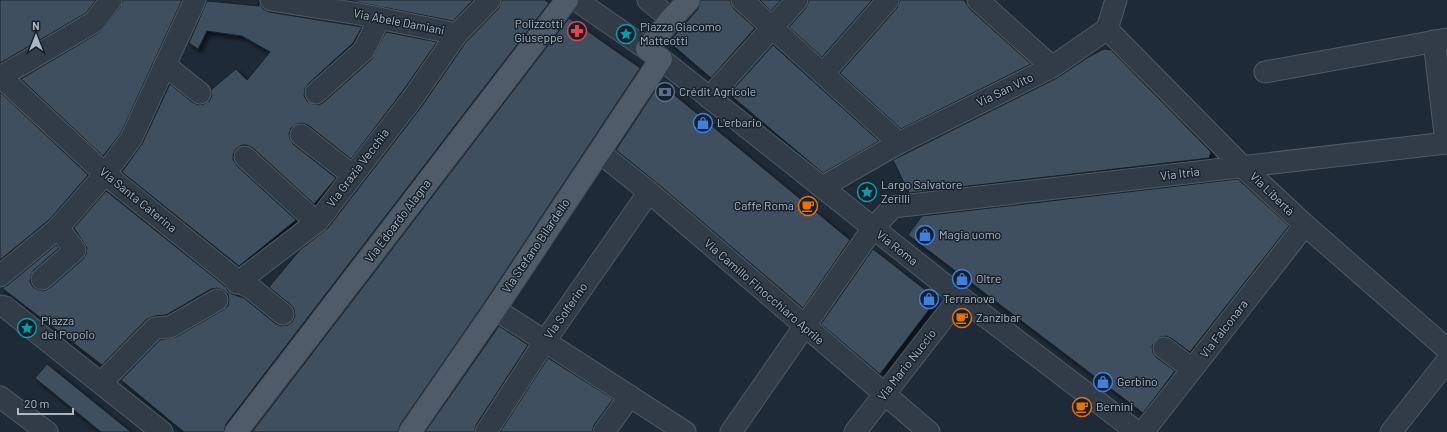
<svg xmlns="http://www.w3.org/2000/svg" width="1447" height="432" font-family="Barlow,sans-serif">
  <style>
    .building { fill: #415060; stroke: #19232f; filter: url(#shadow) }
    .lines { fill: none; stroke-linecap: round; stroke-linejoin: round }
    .minor-casing { stroke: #4f5a66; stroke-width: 23 }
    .major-casing { stroke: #3b4552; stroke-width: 24 }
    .minor { stroke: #323c48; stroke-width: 21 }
    .major { stroke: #4f5b69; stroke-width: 22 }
    .labels { text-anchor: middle; stroke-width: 3; stroke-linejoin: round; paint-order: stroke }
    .street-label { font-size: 12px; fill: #acb7c5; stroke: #17212c }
    .poi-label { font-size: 12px; fill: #acb7c5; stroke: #17212c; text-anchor: start }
  </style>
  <defs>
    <filter id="shadow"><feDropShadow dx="3.5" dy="3.5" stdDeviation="2" flood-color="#0009"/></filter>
  </defs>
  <rect width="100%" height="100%" fill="#1e2a38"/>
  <g class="building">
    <path d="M0,0H96L86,13L0,63Z"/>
    <path d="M123,0H182L121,133L103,156L21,79L100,32L120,7Z"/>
    <path d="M347,0H473L453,21Z"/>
    <path d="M502,0H545L549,3L226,424L224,432H184L121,380L160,340L176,337L223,310L228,306L229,300L228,294L223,290L217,288L211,289L166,315L154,316L147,319L102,365L2,288L8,285L56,245L59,248L34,270L31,275L30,282L33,287L38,290L44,291L50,288L83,259L86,254L87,248L84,243L74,228L106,191L226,287L228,291L232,294L244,298L276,324L281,326L288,325L292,322L295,316L294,309L291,305L269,287L300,250L328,228L422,106L466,42L499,8Z"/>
    <path d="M701,0H730L731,4L734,9L755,28L711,78L669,42L698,9Z"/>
    <path d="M760,0H781L771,11Z"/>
    <path d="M809,0H872L822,57L789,27L806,8Z"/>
    <path d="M900,0H964L970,9L1031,64L901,129L840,73L897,8Z"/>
    <path d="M207,1L259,6V2L263,9L269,12L362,27L353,43L308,84L305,89L304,96L307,101L313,104L319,105L324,102L371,60L386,32L437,42L402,92L351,159L308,125L302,123L297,124L291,128L289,134L290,139L293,144L336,178L314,204L253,148L247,145H242L236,149L233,155V160L237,166L296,220L239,266L122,172L142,144L170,84L192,102L198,105L204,104L210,100L212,95L211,90L236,69L247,80L270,52L242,36L207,31L198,49L189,43Z"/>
    <path d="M569,18L640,68L485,302L400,425L398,432H252Z"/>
    <path d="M773,45L815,83L879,141L823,173L729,94Z"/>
    <path d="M1104,49L1111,50L1211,152L1209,158L909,193L893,160L1057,78L1087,58Z"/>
    <path d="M660,83L850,240L803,308L657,183L616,150Z"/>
    <path d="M0,92L88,175L50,219L0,260Z"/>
    <path d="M1238,179L1289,226L1190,352L1171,338L1166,336L1160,337L1155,341L1152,346L1153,353L1157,358L1175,371L1143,413L908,235L922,216Z"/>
    <path d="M873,249L937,299L880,374L821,324Z"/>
    <path d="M499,326L528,345L476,425L474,432H425Z"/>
    <path d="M548,358L613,399L594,425L592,432H500Z"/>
    <path d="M47,364L131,432H101L35,378Z"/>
  </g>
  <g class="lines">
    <defs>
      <g id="minor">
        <path d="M271,0L359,14L457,34L490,0"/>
        <path d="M576,0L647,49"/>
        <path d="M648,0L671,19"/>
        <path d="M742,0L899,143"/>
        <path d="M978,0L1052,67"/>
        <path d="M1107,29L1243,167L1305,225L1447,349"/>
        <path d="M1107,29L1116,0"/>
        <path d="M1434,41L1446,143"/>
        <path d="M661,59L960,297L1137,432"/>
        <path d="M165,65L200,93"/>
        <path d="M1265,72L1447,39"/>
        <path d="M823,74L888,0"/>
        <path d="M0,76L105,174L239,282L251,288L283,314"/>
        <path d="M0,77L94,22L111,0"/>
        <path d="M316,93L363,51L371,36L379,18"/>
        <path d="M709,98L797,0"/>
        <path d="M301,135L352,175"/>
        <path d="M599,152L649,192L929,432"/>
        <path d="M245,157L316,222"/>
        <path d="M822,187L899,143L1052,67L1107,29"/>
        <path d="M0,276L58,228L105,174L131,139L195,0"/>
        <path d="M42,279L75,250L58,228"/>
        <path d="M237,283L318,221L412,99L457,34"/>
        <path d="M0,306L5,307L162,432"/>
        <path d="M495,309L685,432"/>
        <path d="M1164,348L1192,369"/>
        <path d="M101,383L155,328L170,327L217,300"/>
        <path d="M0,397L47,432"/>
        <path d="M486,432L545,341L649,192"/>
        <path d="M604,432L630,396"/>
        <path d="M731,432L873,228L893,207L1447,143"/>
        <path d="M855,432L960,297"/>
        <path d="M1143,432L1305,225"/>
        <path d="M1391,432L1447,361"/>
      </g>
      <g id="major">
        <path d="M236,432L567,0"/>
        <path d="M410,432L495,309L661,59L647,49L671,19L689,0"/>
      </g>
    </defs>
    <use href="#minor" class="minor-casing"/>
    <use href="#major" class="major-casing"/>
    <use href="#minor" class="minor"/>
    <use href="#major" class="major"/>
  </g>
  <defs>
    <symbol id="pharmacy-ring" viewBox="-11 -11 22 22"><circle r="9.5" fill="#17212c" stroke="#e0444e" stroke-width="1.5"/><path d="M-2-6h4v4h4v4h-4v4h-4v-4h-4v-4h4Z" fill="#e0444e"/></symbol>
    <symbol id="sight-ring" viewBox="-11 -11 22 22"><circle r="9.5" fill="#17212c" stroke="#0f9aa8" stroke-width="1.5"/><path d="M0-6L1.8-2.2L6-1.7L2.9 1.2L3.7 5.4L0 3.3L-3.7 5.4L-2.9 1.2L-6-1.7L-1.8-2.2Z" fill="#0f9aa8"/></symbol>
    <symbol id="bank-ring" viewBox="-11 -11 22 22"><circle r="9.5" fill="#17212c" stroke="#5c6f8a" stroke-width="1.5"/><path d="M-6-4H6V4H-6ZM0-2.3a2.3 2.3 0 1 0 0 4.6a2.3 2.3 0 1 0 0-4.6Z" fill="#5c6f8a"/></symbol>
    <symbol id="shop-ring" viewBox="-11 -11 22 22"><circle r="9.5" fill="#17212c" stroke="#3f7fe0" stroke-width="1.5"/><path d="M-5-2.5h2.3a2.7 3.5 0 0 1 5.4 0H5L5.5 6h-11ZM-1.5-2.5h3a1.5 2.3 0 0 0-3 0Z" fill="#3f7fe0"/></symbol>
    <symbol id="cafe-ring" viewBox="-11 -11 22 22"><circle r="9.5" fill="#17212c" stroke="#e8710a" stroke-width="1.5"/><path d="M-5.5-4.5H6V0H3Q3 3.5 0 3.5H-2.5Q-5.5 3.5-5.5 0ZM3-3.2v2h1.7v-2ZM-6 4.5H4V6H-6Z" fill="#e8710a"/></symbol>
  </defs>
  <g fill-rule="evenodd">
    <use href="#pharmacy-ring" x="566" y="20" width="22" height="22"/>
    <use href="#sight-ring" x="615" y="23" width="22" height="22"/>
    <use href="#bank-ring" x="654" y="81" width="22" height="22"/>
    <use href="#shop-ring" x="692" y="112" width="22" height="22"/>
    <use href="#sight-ring" x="856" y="181" width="22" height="22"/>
    <use href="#cafe-ring" x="797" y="195" width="22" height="22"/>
    <use href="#shop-ring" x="914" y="224" width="22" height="22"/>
    <use href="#shop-ring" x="951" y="268" width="22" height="22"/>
    <use href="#shop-ring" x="918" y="288" width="22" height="22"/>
    <use href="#cafe-ring" x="951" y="307" width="22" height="22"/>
    <use href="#sight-ring" x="16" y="317" width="22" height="22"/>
    <use href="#shop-ring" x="1092" y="371" width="22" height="22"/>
    <use href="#cafe-ring" x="1071" y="396" width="22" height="22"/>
  </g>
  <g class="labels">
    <g class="street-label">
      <text transform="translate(399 22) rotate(11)" y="4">Via Abele Damiani</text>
      <text transform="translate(1005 90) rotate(-26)" y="4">Via San Vito</text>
      <text transform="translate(358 168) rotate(-53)" y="4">Via Grazia Vecchia</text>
      <text transform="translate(1180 174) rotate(-7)" y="4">Via Itria</text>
      <text transform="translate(1272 194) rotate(44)" y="4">Via Libertà</text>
      <text transform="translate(138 200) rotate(39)" y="4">Via Santa Caterina</text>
      <text transform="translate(398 221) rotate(-53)" y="4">Via Edoardo Alagna</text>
      <text transform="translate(536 246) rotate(-56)" y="4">Via Stefano Bilardello</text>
      <text transform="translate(897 248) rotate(38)" y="4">Via Roma</text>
      <text transform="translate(764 292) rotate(41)" y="4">Via Camillo Finocchiaro Aprile</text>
      <text transform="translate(566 311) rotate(-55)" y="4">Via Solferino</text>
      <text transform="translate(1224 329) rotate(-52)" y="4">Via Falconara</text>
      <text transform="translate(907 365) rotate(-52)" y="4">Via Mario Nuccio</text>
    </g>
    <g class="poi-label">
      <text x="563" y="28" text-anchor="end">Polizzotti<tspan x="563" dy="14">Giuseppe</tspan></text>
      <text x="640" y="31">Piazza Giacomo<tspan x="640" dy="14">Matteotti</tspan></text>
      <text x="679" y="96">Crédit Agricole</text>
      <text x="717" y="127">L'erbario</text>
      <text x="881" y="189">Largo Salvatore<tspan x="881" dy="14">Zerilli</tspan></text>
      <text x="794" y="210" text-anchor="end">Caffe Roma</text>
      <text x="939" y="239">Magia uomo</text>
      <text x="976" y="283">Oltre</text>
      <text x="943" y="303">Terranova</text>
      <text x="976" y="322">Zanzibar</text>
      <text x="41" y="325">Piazza<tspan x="41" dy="14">del Popolo</tspan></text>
      <text x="1117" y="386">Gerbino</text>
      <text x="1096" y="411">Bernini</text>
    </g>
  </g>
  <g transform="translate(36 36)" stroke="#17212c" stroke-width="3" paint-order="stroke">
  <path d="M0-3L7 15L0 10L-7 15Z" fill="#acb7c5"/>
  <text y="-6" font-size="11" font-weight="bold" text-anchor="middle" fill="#acb7c5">N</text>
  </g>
  <path d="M18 408v6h55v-6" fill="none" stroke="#acb7c5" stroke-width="2"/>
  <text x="24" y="408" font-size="12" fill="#acb7c5" stroke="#17212c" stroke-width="3" paint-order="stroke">20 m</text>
</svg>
